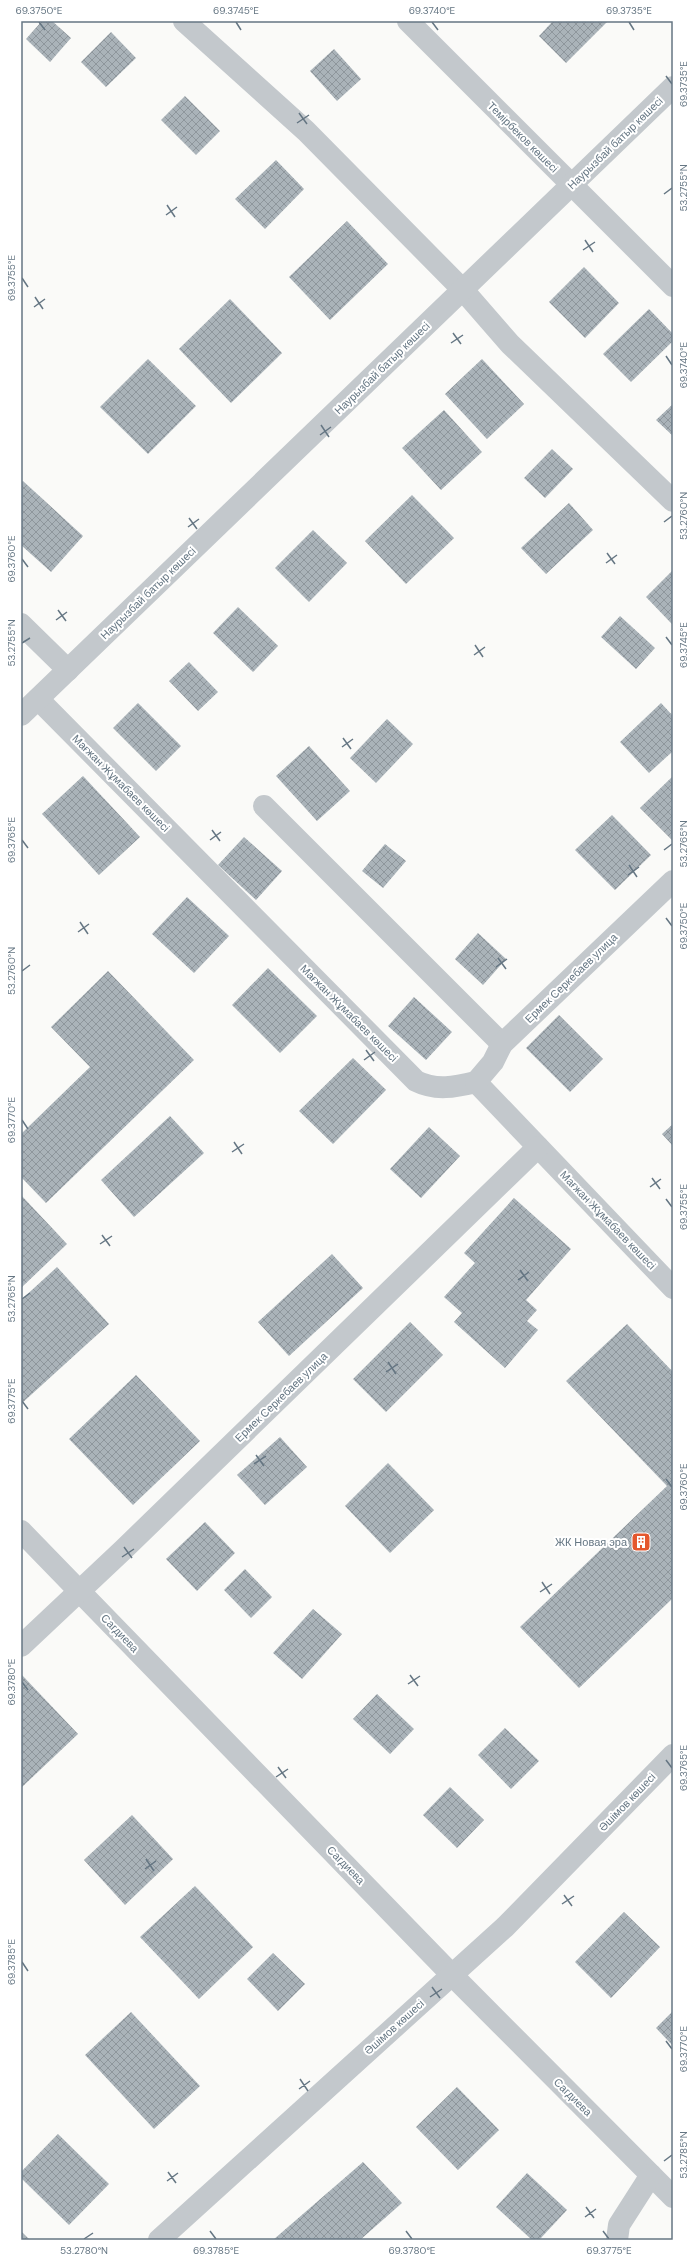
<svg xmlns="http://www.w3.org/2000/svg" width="694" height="2261" font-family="'DM Sans',sans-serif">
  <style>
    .building { fill: url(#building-cross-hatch) }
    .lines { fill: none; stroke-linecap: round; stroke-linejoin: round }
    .minor { stroke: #c3c8cc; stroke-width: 22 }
    .ticks { fill: none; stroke: #657683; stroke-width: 1.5 }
    .labels { text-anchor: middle; stroke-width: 4; stroke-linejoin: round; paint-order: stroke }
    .street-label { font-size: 11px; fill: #657683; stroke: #fff }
    .poi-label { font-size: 11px; fill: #657683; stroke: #fff; text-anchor: end }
    .neatline { fill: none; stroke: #657683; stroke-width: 1.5 }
    .ticks-label { font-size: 10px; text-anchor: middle; fill: #657683 }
  </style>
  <defs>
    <pattern id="building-cross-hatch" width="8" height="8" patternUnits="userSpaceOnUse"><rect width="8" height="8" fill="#aab3b9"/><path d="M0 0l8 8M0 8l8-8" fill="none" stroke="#8e969c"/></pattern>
  </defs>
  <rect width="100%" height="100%" fill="#fafaf8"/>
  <g class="building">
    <path d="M42,21H52L71,38L50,62L26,39Z"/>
    <path d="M553,21H608L566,63L539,36Z"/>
    <path d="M111,32L136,58L106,87L81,62Z"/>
    <path d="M334,49L361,79L337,101L310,71Z"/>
    <path d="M185,96L220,131L196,155L161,120Z"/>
    <path d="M276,160L304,189L265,229L235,199Z"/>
    <path d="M347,221L388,264L330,320L289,277Z"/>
    <path d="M584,267L619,303L585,338L549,302Z"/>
    <path d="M230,299L282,353L231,403L179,349Z"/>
    <path d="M649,309L673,334V341L631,382L603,354Z"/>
    <path d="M148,359L196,406L148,454L100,407Z"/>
    <path d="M482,359L524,404L487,439L445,394Z"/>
    <path d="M673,404V436L656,420Z"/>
    <path d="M444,410L482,452L441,490L402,448Z"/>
    <path d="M552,449L573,469L545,498L524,478Z"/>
    <path d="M23,481L83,536L51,572L21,545V483Z"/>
    <path d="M412,495L454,538L406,584L365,541Z"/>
    <path d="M569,503L593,530L546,574L521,548Z"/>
    <path d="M313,530L347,563L309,602L275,568Z"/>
    <path d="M673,570V625L646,597Z"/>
    <path d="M238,607L278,646L253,672L213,633Z"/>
    <path d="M620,616L655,648L636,669L601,637Z"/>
    <path d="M189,662L218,692L198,711L169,681Z"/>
    <path d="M138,703L181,746L156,771L113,728Z"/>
    <path d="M661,703L673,716V751L649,773L620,742Z"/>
    <path d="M387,719L413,744L376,783L350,758Z"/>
    <path d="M309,746L350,791L317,821L276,776Z"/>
    <path d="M83,776L140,837L99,875L42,814Z"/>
    <path d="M673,776V841L640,808Z"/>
    <path d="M612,815L651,855L615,890L575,850Z"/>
    <path d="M244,837L282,871L256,900L218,865Z"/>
    <path d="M385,844L406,861L383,888L362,871Z"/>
    <path d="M187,897L229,936L194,973L152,934Z"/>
    <path d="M478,933L506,959L483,985L455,959Z"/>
    <path d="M268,968L317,1016L280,1053L232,1005Z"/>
    <path d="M108,971L194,1060L46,1203L21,1177V1134L90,1067L51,1027Z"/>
    <path d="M414,997L452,1032L426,1060L388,1026Z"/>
    <path d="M559,1015L603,1059L570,1092L526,1048Z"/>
    <path d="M353,1058L386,1090L333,1144L299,1111Z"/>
    <path d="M170,1116L204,1153L134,1217L101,1180Z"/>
    <path d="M673,1124V1146L662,1134Z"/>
    <path d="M429,1127L460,1156L421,1198L390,1169Z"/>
    <path d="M21,1195L67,1244L21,1288Z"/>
    <path d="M514,1198L571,1249L526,1300L537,1310L527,1321L538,1330L505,1368L454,1322L462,1313L444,1297L475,1263L464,1253Z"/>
    <path d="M332,1254L363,1288L289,1356L258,1322Z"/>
    <path d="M57,1267L109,1324L21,1404V1300Z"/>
    <path d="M410,1322L443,1355L386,1412L353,1379Z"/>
    <path d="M627,1324L673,1372V1598L579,1688L520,1627L667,1486L566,1381Z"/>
    <path d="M136,1375L200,1441L133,1505L69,1439Z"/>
    <path d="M280,1437L307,1467L265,1505L237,1475Z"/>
    <path d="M388,1463L434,1510L390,1553L345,1506Z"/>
    <path d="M205,1522L235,1553L197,1591L166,1559Z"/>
    <path d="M245,1569L272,1597L251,1618L224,1590Z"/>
    <path d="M313,1609L342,1634L302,1679L273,1653Z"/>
    <path d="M21,1674L78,1734L21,1788Z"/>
    <path d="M377,1694L414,1729L390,1754L353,1719Z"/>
    <path d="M505,1728L539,1761L511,1789L478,1755Z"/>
    <path d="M450,1787L484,1820L457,1848L423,1815Z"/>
    <path d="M132,1815L173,1859L125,1905L84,1860Z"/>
    <path d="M195,1886L253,1947L199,1999L140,1937Z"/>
    <path d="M624,1912L660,1947L611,1998L575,1962Z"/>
    <path d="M273,1953L305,1984L278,2011L247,1979Z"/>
    <path d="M673,2011V2046L656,2028Z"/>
    <path d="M131,2012L200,2086L154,2129L85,2055Z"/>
    <path d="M457,2087L499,2130L458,2170L416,2127Z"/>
    <path d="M58,2134L109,2184L69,2225L21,2178V2172Z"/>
    <path d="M363,2162L402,2203L360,2240H273Z"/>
    <path d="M527,2173L567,2210L539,2240H532L496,2207Z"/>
    <path d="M21,2231L30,2240H21Z"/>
  </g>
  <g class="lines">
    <g class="minor">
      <path d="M184,21L306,131L463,290L510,344L673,501"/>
      <path d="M408,21L673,286"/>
      <path d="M21,624L68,670"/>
      <path d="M38,699L416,1081C436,1091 455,1087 476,1082L673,1288"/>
      <path d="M21,715L673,87"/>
      <path d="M264,806L502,1044"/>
      <path d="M476,1082L493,1062L502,1044L673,881"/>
      <path d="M21,1531L452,1975L673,2197"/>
      <path d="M21,1646L123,1550L538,1147"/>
      <path d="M159,2240L505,1927L673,1755"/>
      <path d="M617,2240L619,2225L651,2175"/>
    </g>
  </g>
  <path class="ticks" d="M39,22L45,30M236,22L241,30M432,22L438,30M629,22L634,30M666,76L672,84M299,113L307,124M297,123L309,115M664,194L672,188M167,205L175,217M166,215L177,207M585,240L593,252M583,250L595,242M22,278L28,287M35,297L43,309M34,307L45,299M453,333L461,344M451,343L463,335M666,356L672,365M321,425L329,437M320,435L331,427M189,518L197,529M664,522L672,516M188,527L199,519M607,553L615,564M22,559L28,567M606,563L617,555M58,610L66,621M56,620L67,612M666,637L672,645M22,643L30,638M475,645L483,657M474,655L485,647M343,738L351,749M342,747L353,739M212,830L220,841M22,840L28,848M210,840L221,832M664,850L672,844M629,865L637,877M628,875L639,867M666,918L672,926M80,922L88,934M78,932L89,924M498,958L506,969M496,967L507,959M22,971L30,965M366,1050L374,1061M364,1060L375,1052M22,1120L28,1129M234,1142L242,1154M232,1152L244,1144M652,1178L660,1189M650,1187L661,1179M666,1199L672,1207M102,1235L110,1246M100,1244L112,1236M520,1270L528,1281M518,1280L529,1272M22,1299L30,1293M388,1362L396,1374M386,1372L398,1364M22,1401L28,1409M256,1455L264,1466M254,1464L266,1456M666,1479L672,1487M124,1547L132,1558M122,1557L134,1549M542,1582L550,1594M540,1592L552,1584M410,1675L418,1686M22,1682L28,1690M408,1684L420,1676M666,1760L672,1768M278,1767L286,1778M276,1777L288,1769M146,1859L154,1871M145,1869L156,1861M564,1895L572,1906M562,1904L574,1896M22,1962L28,1971M432,1987L440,1998M430,1997L442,1989M666,2041L672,2049M300,2079L308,2091M299,2089L310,2081M664,2161L672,2155M168,2172L176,2183M167,2181L178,2173M586,2207L594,2218M585,2217L596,2209M210,2231L216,2239M406,2231L412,2239M603,2231L609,2239M84,2239L93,2233"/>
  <defs>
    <symbol id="building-square" viewBox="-11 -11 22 22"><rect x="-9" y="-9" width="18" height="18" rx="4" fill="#e4572e" stroke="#fff"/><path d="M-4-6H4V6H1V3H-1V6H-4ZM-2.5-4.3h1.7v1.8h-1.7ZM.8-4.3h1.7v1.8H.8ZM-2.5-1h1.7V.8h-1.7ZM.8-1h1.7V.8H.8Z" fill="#fff"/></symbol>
  </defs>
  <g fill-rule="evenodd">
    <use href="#building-square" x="630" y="1531" width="22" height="22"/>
  </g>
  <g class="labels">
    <g class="street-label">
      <text transform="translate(523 137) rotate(45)" y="4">Темірбеков көшесі</text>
      <text transform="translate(615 143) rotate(-44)" y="4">Наурызбай батыр көшесі</text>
      <text transform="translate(382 368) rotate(-44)" y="4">Наурызбай батыр көшесі</text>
      <text transform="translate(148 593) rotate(-44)" y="4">Наурызбай батыр көшесі</text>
      <text transform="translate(121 783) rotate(45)" y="4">Мағжан Жұмабаев көшесі</text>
      <text transform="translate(571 978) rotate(-44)" y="4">Ермек Серкебаев улица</text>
      <text transform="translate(349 1013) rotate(45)" y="4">Мағжан Жұмабаев көшесі</text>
      <text transform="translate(608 1220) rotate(46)" y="4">Мағжан Жұмабаев көшесі</text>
      <text transform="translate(281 1397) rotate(-44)" y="4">Ермек Серкебаев улица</text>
      <text transform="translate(120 1633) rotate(46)" y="4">Сагдиева</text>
      <text transform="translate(627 1802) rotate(-46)" y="4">Әшімов көшесі</text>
      <text transform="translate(346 1865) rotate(46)" y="4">Сагдиева</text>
      <text transform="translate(394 2027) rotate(-42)" y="4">Әшімов көшесі</text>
      <text transform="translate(573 2097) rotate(45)" y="4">Сагдиева</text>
    </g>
    <g class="poi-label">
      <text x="627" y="1546">ЖК Новая эра</text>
    </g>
  </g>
  <rect width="694" height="2261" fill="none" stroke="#ffffff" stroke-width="44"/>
  <rect x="22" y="22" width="650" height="2217" class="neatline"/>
  <g class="ticks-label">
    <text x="39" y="14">69.3750°E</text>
    <text x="236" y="14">69.3745°E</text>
    <text x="432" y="14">69.3740°E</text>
    <text x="629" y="14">69.3735°E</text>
    <text transform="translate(683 84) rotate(-90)" y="4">69.3735°E</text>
    <text transform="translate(683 188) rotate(-90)" y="4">53.2755°N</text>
    <text transform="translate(11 278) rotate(-90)" y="4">69.3755°E</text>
    <text transform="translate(683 365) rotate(-90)" y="4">69.3740°E</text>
    <text transform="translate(683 516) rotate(-90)" y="4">53.2760°N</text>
    <text transform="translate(11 559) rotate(-90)" y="4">69.3760°E</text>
    <text transform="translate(11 643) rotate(-90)" y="4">53.2755°N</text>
    <text transform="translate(683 645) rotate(-90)" y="4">69.3745°E</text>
    <text transform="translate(11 840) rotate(-90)" y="4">69.3765°E</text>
    <text transform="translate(683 844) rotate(-90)" y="4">53.2765°N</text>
    <text transform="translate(683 926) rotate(-90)" y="4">69.3750°E</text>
    <text transform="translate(11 971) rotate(-90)" y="4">53.2760°N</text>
    <text transform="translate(11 1120) rotate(-90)" y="4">69.3770°E</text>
    <text transform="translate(683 1207) rotate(-90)" y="4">69.3755°E</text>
    <text transform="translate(11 1299) rotate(-90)" y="4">53.2765°N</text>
    <text transform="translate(11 1401) rotate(-90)" y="4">69.3775°E</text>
    <text transform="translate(683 1487) rotate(-90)" y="4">69.3760°E</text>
    <text transform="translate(11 1682) rotate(-90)" y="4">69.3780°E</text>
    <text transform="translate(683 1768) rotate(-90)" y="4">69.3765°E</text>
    <text transform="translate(11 1962) rotate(-90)" y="4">69.3785°E</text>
    <text transform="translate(683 2049) rotate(-90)" y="4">69.3770°E</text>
    <text transform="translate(683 2155) rotate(-90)" y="4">53.2785°N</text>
    <text x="84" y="2254">53.2780°N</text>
    <text x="216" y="2254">69.3785°E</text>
    <text x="412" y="2254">69.3780°E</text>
    <text x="609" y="2254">69.3775°E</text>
  </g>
</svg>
